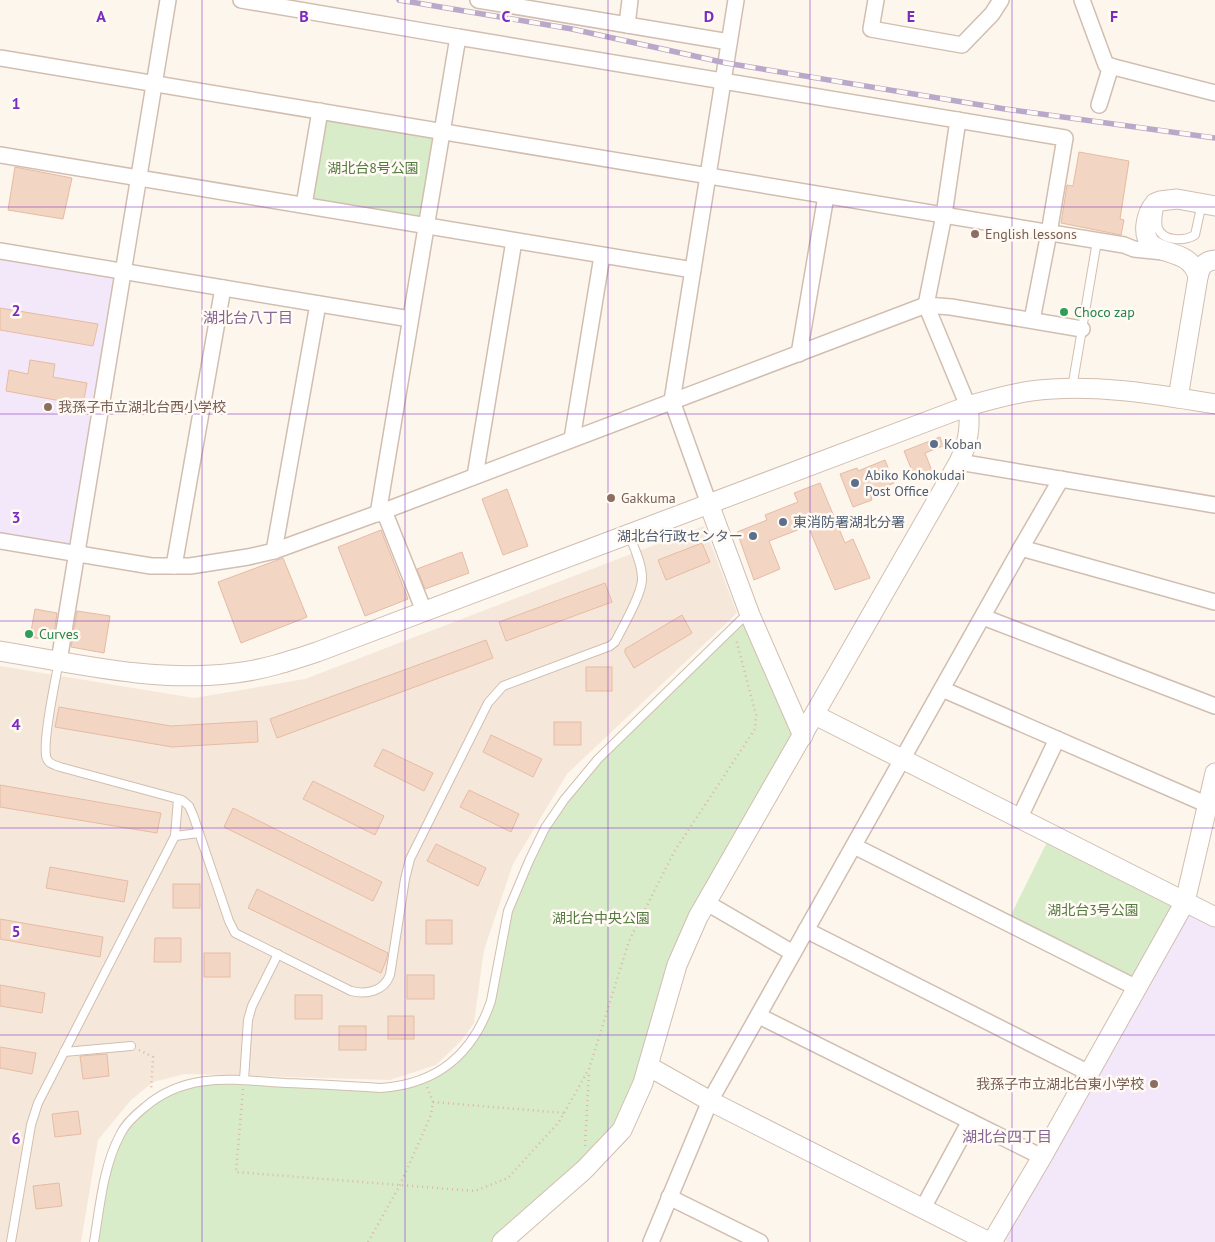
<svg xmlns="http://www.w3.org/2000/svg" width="1215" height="1242" font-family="'PT Sans','Noto Sans JP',sans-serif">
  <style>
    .residential { fill: #f5e8da }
    .education { fill: #f3e8fa }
    .green { fill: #d8ecc9 }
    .building { fill: #f3d5c3; stroke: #e6bba3 }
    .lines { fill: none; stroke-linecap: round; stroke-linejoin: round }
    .service-casing { stroke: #d1beb0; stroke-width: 10 }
    .minor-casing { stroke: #d1beb0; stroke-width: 18 }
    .tertiary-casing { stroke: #d1beb0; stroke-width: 21 }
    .path { stroke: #d9b8a5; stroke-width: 2.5; stroke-dasharray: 1 4; stroke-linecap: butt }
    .service { stroke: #fff; stroke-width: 8 }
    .minor { stroke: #fff; stroke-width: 15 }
    .tertiary { stroke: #fff; stroke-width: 19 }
    .rail-casing { stroke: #b9a8c9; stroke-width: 5.5 }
    .rail { stroke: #fffaf3; stroke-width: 4; stroke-dasharray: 11; stroke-linecap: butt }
    .grid { fill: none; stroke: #7b2cbf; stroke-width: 1; stroke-opacity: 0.55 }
    .education-dot { fill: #8d6e63; stroke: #fffaf3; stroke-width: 2 }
    .leisure-dot { fill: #2e9e5b; stroke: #fffaf3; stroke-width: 2 }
    .service-dot { fill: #5c6f8a; stroke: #fffaf3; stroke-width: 2 }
    .labels { text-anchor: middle; stroke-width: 5; stroke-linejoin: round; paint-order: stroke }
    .park-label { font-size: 14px; fill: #537a41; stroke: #fffaf3 }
    .education-label { font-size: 14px; fill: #785e54; stroke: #fffaf3; text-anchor: start }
    .leisure-label { font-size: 14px; fill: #27864d; stroke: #fffaf3; text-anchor: start }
    .service-label { font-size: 14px; fill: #4e5e75; stroke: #fffaf3; text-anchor: start }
    .neighbourhood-label { font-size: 15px; fill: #846695; stroke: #fffaf3 }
    .grid-label { font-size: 16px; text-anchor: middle; font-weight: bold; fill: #7b2cbf; stroke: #fffaf3; stroke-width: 5; stroke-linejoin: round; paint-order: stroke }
  </style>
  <rect width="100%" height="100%" fill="#fdf6ec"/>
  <path class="residential" d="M704,526L737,613L567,774L513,864L484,950L474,1023L461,1041L436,1065L390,1080L185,1074L153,1082L131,1100L98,1140L81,1242H0V666L194,698L305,679Z"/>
  <g class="education">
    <path d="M0,258L117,278L72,548L0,536Z"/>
    <path d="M1189,914L1215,927V1242H1008L1004,1240Z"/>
  </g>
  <g class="green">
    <path d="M320,111L442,131L425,226L304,205Z"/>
    <path d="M749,611L803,736L698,917L622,1130L502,1242H94L106,1176L121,1133L151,1101L202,1081L395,1087L452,1062L487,1013L502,936L545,828L579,780Z"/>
    <path d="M1051,834L1185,902L1137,988L1007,923Z"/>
  </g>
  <g class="building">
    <path d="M1079,152L1129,161L1120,219L1124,220L1121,235L1061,223L1067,185L1073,186Z"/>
    <path d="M15,167L72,178L63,219L8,210Z"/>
    <path d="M0,308L98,324L93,346L0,330Z"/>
    <path d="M30,360L55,364L53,377L87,383L83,405L6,391L9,370L28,374Z"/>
    <path d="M940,437L943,446L925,453L932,471L915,478L904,451Z"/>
    <path d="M885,460L894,483L870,493L872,500L853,507L840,474L857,468L858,471Z"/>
    <path d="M820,483L845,543L853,539L870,578L835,590L808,526L769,541L780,569L754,580L737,532L767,520L765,515L798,502L794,493Z"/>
    <path d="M507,489L528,546L503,555L482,499Z"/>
    <path d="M381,530L408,599L365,616L338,547Z"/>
    <path d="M702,543L710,562L666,580L658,560Z"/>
    <path d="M462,552L469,573L425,589L417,569Z"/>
    <path d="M283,558L307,617L241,643L218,582Z"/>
    <path d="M605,583L612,602L506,641L499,622Z"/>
    <path d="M35,609L57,613L53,641L30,637Z"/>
    <path d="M77,611L110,616L104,653L71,647Z"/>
    <path d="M682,615L692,633L634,668L625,653V649Z"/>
    <path d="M486,640L493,658L277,738L270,719Z"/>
    <rect x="586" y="667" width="26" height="24"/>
    <path d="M59,707L171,726L257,721L258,742L172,747L55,727Z"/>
    <rect x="554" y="722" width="27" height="23"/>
    <path d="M491,735L542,759L533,777L483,752Z"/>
    <path d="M383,749L433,773L424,791L374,766Z"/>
    <path d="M313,781L384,816L375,835L303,799Z"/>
    <path d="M0,785L161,813L157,833L0,807Z"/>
    <path d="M469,790L519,814L511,832L460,807Z"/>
    <path d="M233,808L382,882L373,901L224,827Z"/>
    <path d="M436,844L486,868L478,886L427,861Z"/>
    <path d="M50,867L128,881L124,902L46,888Z"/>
    <rect x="173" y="884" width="27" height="24"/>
    <path d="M257,889L388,953L386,961L381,973L248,908Z"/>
    <path d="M0,919L103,937L100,957L0,939Z"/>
    <rect x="426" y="920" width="26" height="24"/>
    <path d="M155,938H181V962H154Z"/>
    <rect x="204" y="953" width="26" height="24"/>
    <rect x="407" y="975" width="27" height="24"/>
    <path d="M0,985L45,993L42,1013L0,1006Z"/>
    <rect x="295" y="995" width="27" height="24"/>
    <rect x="388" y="1016" width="26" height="23"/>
    <rect x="339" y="1026" width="27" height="24"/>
    <path d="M0,1047L36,1053L32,1074L0,1068Z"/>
    <path d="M107,1054L109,1076L83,1079L80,1056Z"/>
    <path d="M78,1111L81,1134L55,1137L52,1114Z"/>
    <path d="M59,1183L62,1206L36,1209L33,1186Z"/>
  </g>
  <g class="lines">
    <defs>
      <g id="service">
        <path d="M1159,207C1158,214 1156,221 1158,228C1163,242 1185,241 1195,235L1202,203"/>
        <path d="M1072,388L1097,241"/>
        <path d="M59,661C56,677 41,747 47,759C49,764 55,765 60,767L182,800L189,806L193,815L229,921L235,933L351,991C367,995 384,991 390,975L405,879L410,859L488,703L503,686L610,646L615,642C622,628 643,593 642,578C642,563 634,548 629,534"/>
        <path d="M175,836L199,833"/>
        <path d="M64,1052L131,1046"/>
        <path d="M244,1080L248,1020L252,1006L278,954"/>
        <path d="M11,1242L31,1125L38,1103L175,836L178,799"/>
        <path d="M94,1242C100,1206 103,1167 120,1135C125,1124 135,1115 145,1107C187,1071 235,1080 286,1083C318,1084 350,1086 381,1088C438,1084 473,1054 491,1001L508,911L529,861L545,828L564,800L598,759L748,613"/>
      </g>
      <g id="minor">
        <path d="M241,0L458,37"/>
        <path d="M478,0L729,42"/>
        <path d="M876,0L871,29L962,45L992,14L1001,0"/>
        <path d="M1082,0L1106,65L1215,93"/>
        <path d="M627,25L630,0"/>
        <path d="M0,58L1124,245L1134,249L1163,252"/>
        <path d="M1099,105L1111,66"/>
        <path d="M958,120L944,215L926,305L968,406"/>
        <path d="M0,155L693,270"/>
        <path d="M304,205L320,111"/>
        <path d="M0,251L410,319"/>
        <path d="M799,354L826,196"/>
        <path d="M572,439L602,256"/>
        <path d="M959,462L1215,505"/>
        <path d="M475,476L514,241"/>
        <path d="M709,504L672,401L736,0"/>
        <path d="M384,511L424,611"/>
        <path d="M378,514L458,37L1065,138L1049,233L1032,320"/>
        <path d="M0,541L151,566H190L248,557L274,551L384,511L926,305L951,307L1082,329"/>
        <path d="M1021,548L1215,602"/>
        <path d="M274,551L318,304"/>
        <path d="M174,566L223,288"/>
        <path d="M983,617L1215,706"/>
        <path d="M59,661L168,0"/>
        <path d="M942,689L1208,805"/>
        <path d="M1019,819L1057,739"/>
        <path d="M854,846L1137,988"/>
        <path d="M707,903L793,953"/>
        <path d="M806,930L1089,1073"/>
        <path d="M759,1016L1042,1157"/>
        <path d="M669,1197L760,1242"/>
        <path d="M923,1208L970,1121"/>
        <path d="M651,1242L710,1101L1021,548L1061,479"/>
      </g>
      <g id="tertiary">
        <path d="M1198,277C1189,241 1141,263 1146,224C1147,216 1149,210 1155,203L1160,201L1177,199L1215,206"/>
        <path d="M1178,398L1198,277C1200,267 1204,261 1215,260"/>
        <path d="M709,504L750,615L803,736"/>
        <path d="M0,651C78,664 156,683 235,673C263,670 290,661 317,652L968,406C989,400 1010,394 1031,391C1092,383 1155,394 1215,404"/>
        <path d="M815,715L1215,917"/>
        <path d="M648,1066L710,1101L989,1242"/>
        <path d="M502,1242L584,1170L622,1130L643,1083L677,965L698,917L959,462C968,443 971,427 968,406"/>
        <path d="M992,1242L1042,1157L1185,902L1215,773"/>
      </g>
    </defs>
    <use href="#service" class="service-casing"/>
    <use href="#minor" class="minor-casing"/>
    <use href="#tertiary" class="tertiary-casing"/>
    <g class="path">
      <path d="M139,1050L153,1057L151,1091"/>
      <path d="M243,1089L236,1172L475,1191L508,1178L559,1122L589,1069L629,941L674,852L755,729L756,715L736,639"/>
      <path d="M433,1102L564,1113"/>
      <path d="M585,1146L589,1072"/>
      <path d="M368,1242L400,1185L431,1115L433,1102L427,1087"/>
    </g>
    <use href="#service" class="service"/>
    <use href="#minor" class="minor"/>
    <use href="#tertiary" class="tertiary"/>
    <defs>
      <path id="rail" d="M399,0L572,29L726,63L1005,109L1215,138"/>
    </defs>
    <use href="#rail" class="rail-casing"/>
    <use href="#rail" class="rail"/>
  </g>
  <path class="grid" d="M202,0V1242M405,0V1242M608,0V1242M810,0V1242M1012,0V1242M0,207H1215M0,414H1215M0,621H1215M0,828H1215M0,1035H1215"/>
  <g class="education-dot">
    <circle cx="975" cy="234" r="5"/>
    <circle cx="48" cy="407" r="5"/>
    <circle cx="611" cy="498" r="5"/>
    <circle cx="1154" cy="1084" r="5"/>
  </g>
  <g class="leisure-dot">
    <circle cx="1064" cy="312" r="5"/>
    <circle cx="29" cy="634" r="5"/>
  </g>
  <g class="service-dot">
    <circle cx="934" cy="444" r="5"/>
    <circle cx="855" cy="483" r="5"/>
    <circle cx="783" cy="522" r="5"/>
    <circle cx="753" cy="536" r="5"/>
  </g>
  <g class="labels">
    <g class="park-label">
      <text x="373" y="173">湖北台8号公園</text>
      <text x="1093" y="915">湖北台3号公園</text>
      <text x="601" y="923">湖北台中央公園</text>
    </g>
    <g class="education-label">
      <text x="985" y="239">English lessons</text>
      <text x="58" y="412">我孫子市立湖北台西小学校</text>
      <text x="621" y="503">Gakkuma</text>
      <text x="1144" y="1089" text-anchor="end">我孫子市立湖北台東小学校</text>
    </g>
    <g class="leisure-label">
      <text x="1074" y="317">Choco zap</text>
      <text x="39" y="639">Curves</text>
    </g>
    <g class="service-label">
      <text x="944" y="449">Koban</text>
      <text x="865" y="480">Abiko Kohokudai<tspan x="865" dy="16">Post Office</tspan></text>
      <text x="793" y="527">東消防署湖北分署</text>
      <text x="743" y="541" text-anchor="end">湖北台行政センター</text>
    </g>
    <g class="neighbourhood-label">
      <text x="248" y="323">湖北台八丁目</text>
      <text x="1007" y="1142">湖北台四丁目</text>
    </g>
  </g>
  <g class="grid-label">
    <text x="101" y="22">A</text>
    <text x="304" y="22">B</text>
    <text x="506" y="22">C</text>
    <text x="709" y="22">D</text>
    <text x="911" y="22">E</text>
    <text x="1114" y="22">F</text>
    <text x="16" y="109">1</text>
    <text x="16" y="316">2</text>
    <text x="16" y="523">3</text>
    <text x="16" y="730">4</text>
    <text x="16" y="937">5</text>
    <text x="16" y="1144">6</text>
  </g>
</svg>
